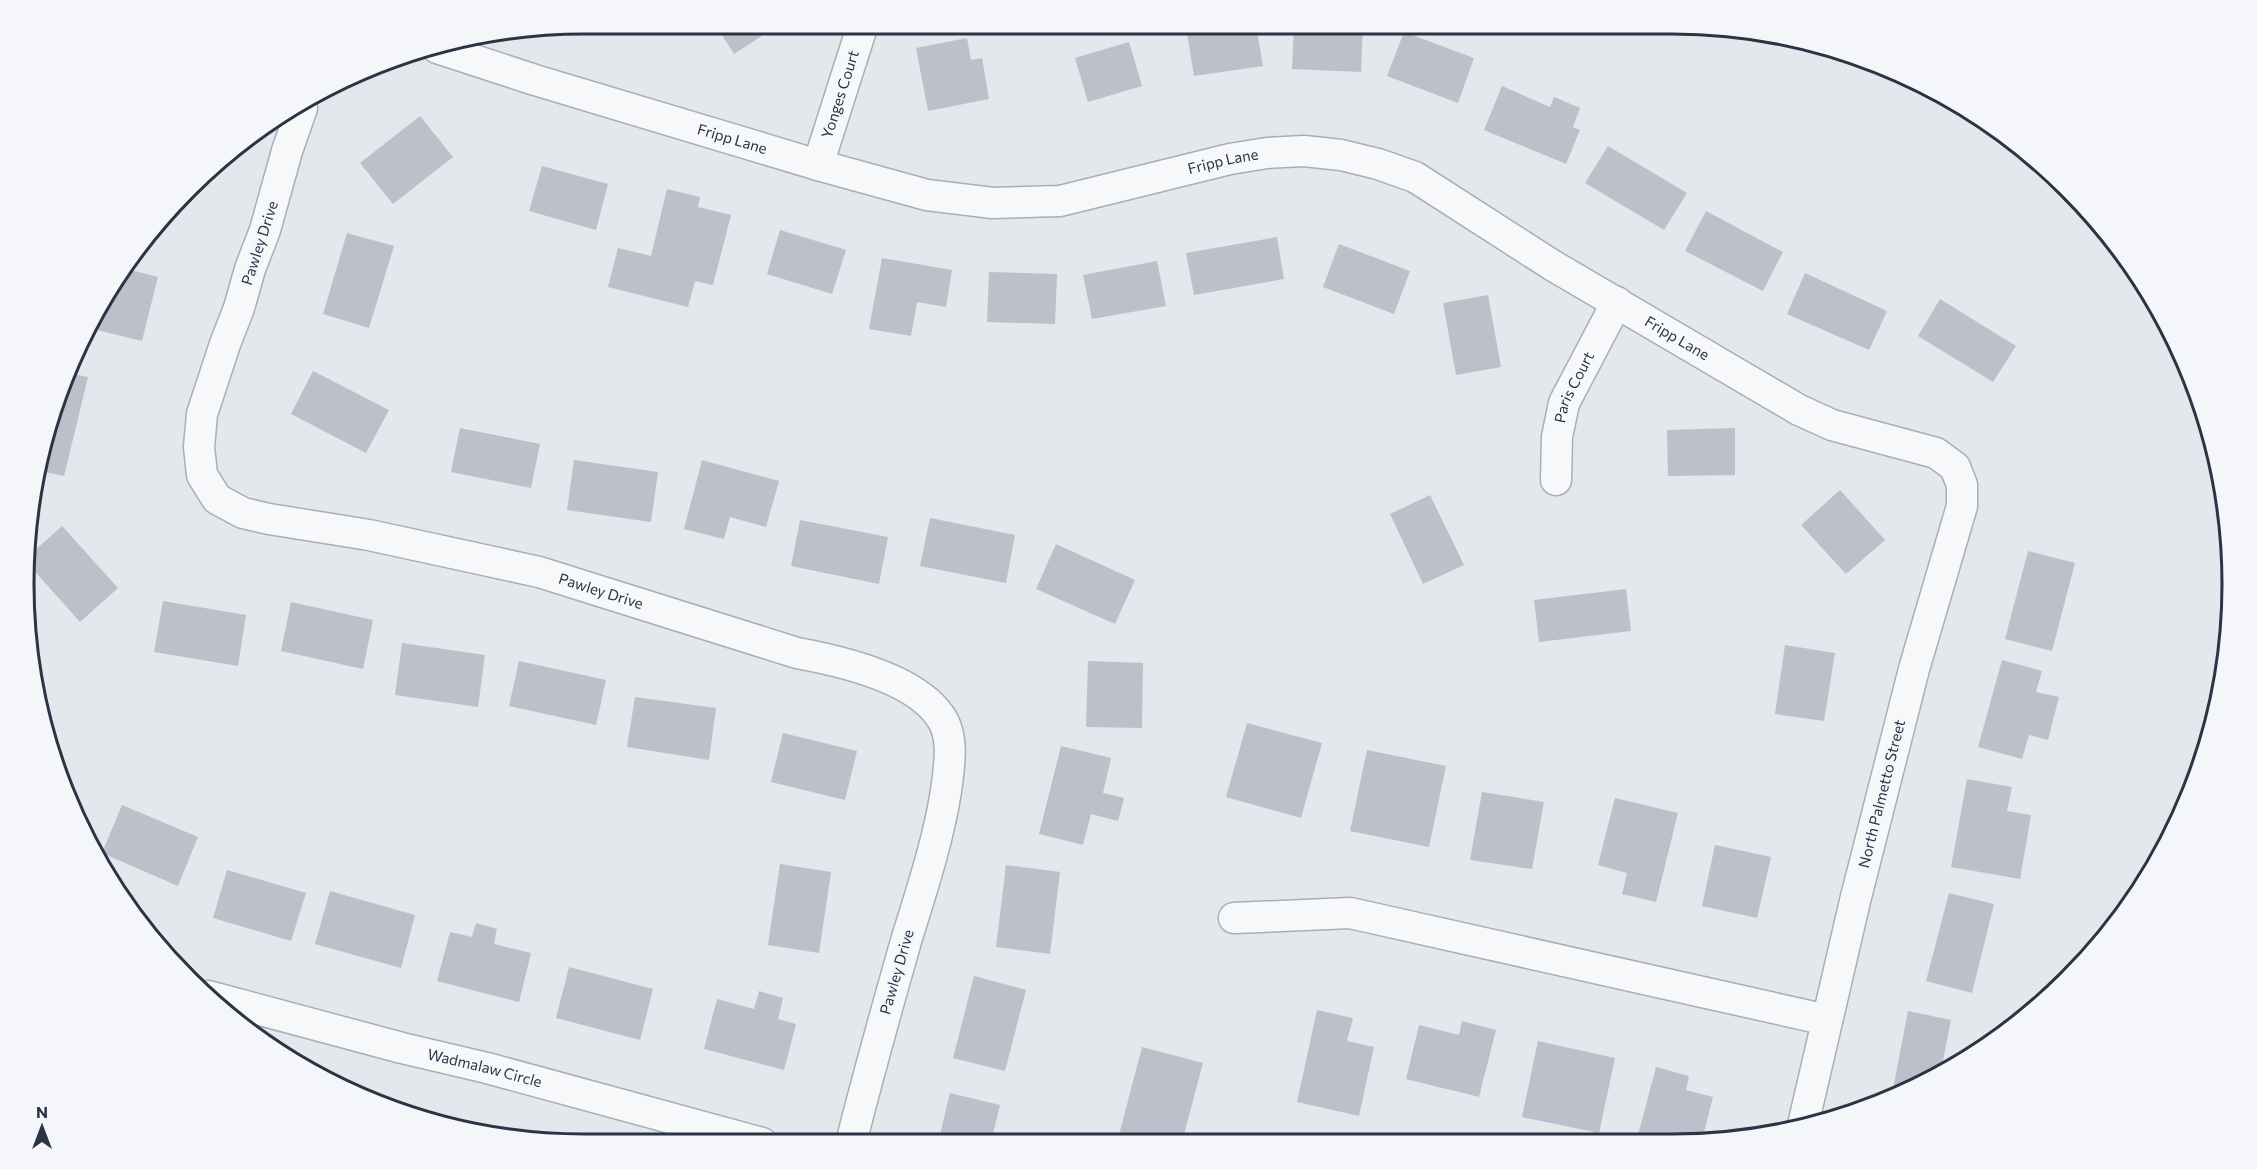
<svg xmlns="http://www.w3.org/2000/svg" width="2257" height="1169" font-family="Commissioner,sans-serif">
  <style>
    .building { fill: #bbc0ca }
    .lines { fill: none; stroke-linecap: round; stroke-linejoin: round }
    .street-casing { stroke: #a9aeb7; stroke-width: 33 }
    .street { stroke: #f7f8fa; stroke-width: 30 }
    .labels { text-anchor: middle; stroke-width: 5; stroke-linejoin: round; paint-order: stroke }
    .street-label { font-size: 15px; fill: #2b3445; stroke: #f4f6f9 }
    .rim { fill: none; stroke: #2b3445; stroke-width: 3 }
  </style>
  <rect width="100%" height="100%" fill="#e4e7ec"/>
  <g class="building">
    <path d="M715,24H780L734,54Z"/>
    <path d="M1245,25H1256L1263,66L1194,76L1187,33Z"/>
    <path d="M1294,25H1363L1361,72L1292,69Z"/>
    <path d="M1404,32L1474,58L1458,103L1387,76Z"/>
    <path d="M967,38L971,60L982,58L989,99L928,111L916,48Z"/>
    <path d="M1129,42L1142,86L1088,102L1075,58Z"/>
    <path d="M1502,86L1550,107L1554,97L1580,108L1573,127L1580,130L1566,164L1484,130Z"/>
    <path d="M420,116L453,157L393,204L360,163Z"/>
    <path d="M1608,146L1687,193L1664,230L1585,183Z"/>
    <path d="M542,166L608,184L596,230L529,211Z"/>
    <path d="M667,189L700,197L698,207L731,215L713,285L695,281L688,307L608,287L618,248L651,256Z"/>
    <path d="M1706,211L1783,252L1763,291L1685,251Z"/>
    <path d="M780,230L846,250L832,294L767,274Z"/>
    <path d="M347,233L394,246L369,328L323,314Z"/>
    <path d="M1277,237L1284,279L1194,295L1186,253Z"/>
    <path d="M1339,244L1410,271L1394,314L1323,287Z"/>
    <path d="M882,258L952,270L946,307L917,302L911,336L869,329Z"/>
    <path d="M1157,261L1166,306L1092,319L1083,275Z"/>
    <path d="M123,268L158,277L142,341L93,329L118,273Z"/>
    <path d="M989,272L1057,274L1055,324L987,322Z"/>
    <path d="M1805,273L1887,311L1869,350L1787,314Z"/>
    <path d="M1488,295L1501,367L1456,375L1443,303Z"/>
    <path d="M1940,299L2016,346L1993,382L1918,336Z"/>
    <path d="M313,371L389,410L366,453L291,414Z"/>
    <path d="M73,374L88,377L64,476L40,471L43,440Z"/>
    <path d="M460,428L540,444L531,488L451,472Z"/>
    <path d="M1735,428V475L1668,476L1667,430Z"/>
    <path d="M574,460L658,472L651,522L567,510Z"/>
    <path d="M702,460L779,481L766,527L730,517L724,539L684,529Z"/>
    <path d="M1840,490L1885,540L1846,574L1801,525Z"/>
    <path d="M1430,495L1464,565L1423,584L1390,514Z"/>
    <path d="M930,518L1015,535L1006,583L920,566Z"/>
    <path d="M800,520L888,537L879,584L791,566Z"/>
    <path d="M62,526L118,588L80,622L31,567L32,553Z"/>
    <path d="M1056,544L1135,580L1115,624L1036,589Z"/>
    <path d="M2028,551L2075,563L2052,651L2005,639Z"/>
    <path d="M1626,589L1631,631L1539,642L1534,600Z"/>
    <path d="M163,601L246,615L238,666L154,652Z"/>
    <path d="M291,602L373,620L363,669L281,651Z"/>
    <path d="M402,643L485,655L478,707L395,695Z"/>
    <path d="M1785,645L1835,653L1824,721L1775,714Z"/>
    <path d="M2002,660L2042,671L2036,692L2059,697L2048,740L2029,735L2022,759L1978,747Z"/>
    <path d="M519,661L606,680L596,725L509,706Z"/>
    <path d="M1088,661L1143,663L1142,728L1086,727Z"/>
    <path d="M635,697L716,708L709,760L627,747Z"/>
    <path d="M1247,723L1322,743L1301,818L1226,797Z"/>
    <path d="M783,733L857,751L845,800L771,782Z"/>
    <path d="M1061,746L1111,758L1103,793L1124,798L1118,821L1091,814L1083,845L1039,834Z"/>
    <path d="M1367,750L1446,766L1429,847L1350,831Z"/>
    <path d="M1967,779L2012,787L2007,811L2031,815L2020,879L1951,867Z"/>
    <path d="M1482,792L1544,802L1532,869L1470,860Z"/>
    <path d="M1615,798L1678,813L1656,902L1622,894L1627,873L1598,865Z"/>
    <path d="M122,805L198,837L178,886L102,853Z"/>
    <path d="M1715,845L1771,857L1757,918L1702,906Z"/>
    <path d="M780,864L831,872L819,953L768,945Z"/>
    <path d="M1006,865L1060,872L1050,954L996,947Z"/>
    <path d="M227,870L306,893L291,941L213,918Z"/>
    <path d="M330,891L415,915L401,968L315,944Z"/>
    <path d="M1949,893L1994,904L1972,993L1926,981Z"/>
    <path d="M476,923L497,929L494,944L531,953L519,1002L437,981L450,932L472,937Z"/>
    <path d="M569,967L653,989L640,1040L556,1018Z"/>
    <path d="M974,976L1026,990L1005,1071L953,1058Z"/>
    <path d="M759,991L783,998L778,1019L796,1024L784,1070L704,1049L717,999L754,1009Z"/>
    <path d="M1317,1010L1353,1018L1347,1041L1374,1047L1359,1116L1297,1102Z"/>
    <path d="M1908,1011L1951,1020L1941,1071L1892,1099H1891Z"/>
    <path d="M1462,1021L1496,1030L1479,1097L1406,1079L1419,1025L1459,1035Z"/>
    <path d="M1538,1041L1615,1058L1599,1133L1522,1117Z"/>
    <path d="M1142,1047L1203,1063L1182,1142H1145L1119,1135Z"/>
    <path d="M1656,1067L1689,1076L1686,1090L1713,1097L1702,1140L1637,1139Z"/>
    <path d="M950,1093L1000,1105L991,1142L938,1143Z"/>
  </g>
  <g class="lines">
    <defs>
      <g id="street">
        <path id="s1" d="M437,48L535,80L818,165L927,195L993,203L1060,201L1230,159L1267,153L1304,151L1341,155L1378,164L1415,177L1552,265L1799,410L1832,425L1936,453L1955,467L1962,485V506L1914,669L1855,901L1803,1125"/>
        <path id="s2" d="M302,108L287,151L265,230L250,269L239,308L225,344L202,414L199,447L202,475L217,499L243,513L269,519L369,535L539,572L797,653C841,661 914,678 940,716C955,736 949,768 946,791C938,842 921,892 906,941C887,1008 868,1075 851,1143"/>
        <path id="s3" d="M818,165L863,24"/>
        <path id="s4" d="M1556,480L1557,437L1564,403L1617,302"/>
        <path d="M1234,918L1350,913L1827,1020"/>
        <path id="s5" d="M208,996L402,1048L487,1068L762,1143"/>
      </g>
    </defs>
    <use href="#street" class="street-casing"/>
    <use href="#street" class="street"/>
  </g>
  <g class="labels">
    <g class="street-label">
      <text dy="5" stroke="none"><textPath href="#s3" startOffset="74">Yonges Court</textPath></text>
      <text dy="5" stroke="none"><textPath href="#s1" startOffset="309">Fripp Lane</textPath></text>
      <text dy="5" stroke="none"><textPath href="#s1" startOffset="813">Fripp Lane</textPath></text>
      <text transform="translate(260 243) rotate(-72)" y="5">Pawley Drive</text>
      <text dy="5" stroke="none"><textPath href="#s1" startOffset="1317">Fripp Lane</textPath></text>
      <text dy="5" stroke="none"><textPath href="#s4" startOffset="96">Paris Court</textPath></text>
      <text dy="5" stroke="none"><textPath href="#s2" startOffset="808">Pawley Drive</textPath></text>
      <text transform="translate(1882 794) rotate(-76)" y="5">North Palmetto Street</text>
      <text transform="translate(897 972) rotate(-74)" y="5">Pawley Drive</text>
      <text dy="5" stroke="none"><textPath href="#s5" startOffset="286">Wadmalaw Circle</textPath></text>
    </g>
  </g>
  <path d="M0 0H2257V1169H0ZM584 34H1672A550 550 0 0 1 2222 584V584A550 550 0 0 1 1672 1134H584A550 550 0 0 1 34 584V584A550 550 0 0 1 584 34Z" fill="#f4f6f9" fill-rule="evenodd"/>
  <path class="rim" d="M584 34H1672A550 550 0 0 1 2222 584V584A550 550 0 0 1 1672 1134H584A550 550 0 0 1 34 584V584A550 550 0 0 1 584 34Z"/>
  <g transform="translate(42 1127)" stroke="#f4f6f9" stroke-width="4.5" paint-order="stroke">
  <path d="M0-4.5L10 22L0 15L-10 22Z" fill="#2b3445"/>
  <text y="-9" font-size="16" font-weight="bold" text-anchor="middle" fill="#2b3445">N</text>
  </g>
</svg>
